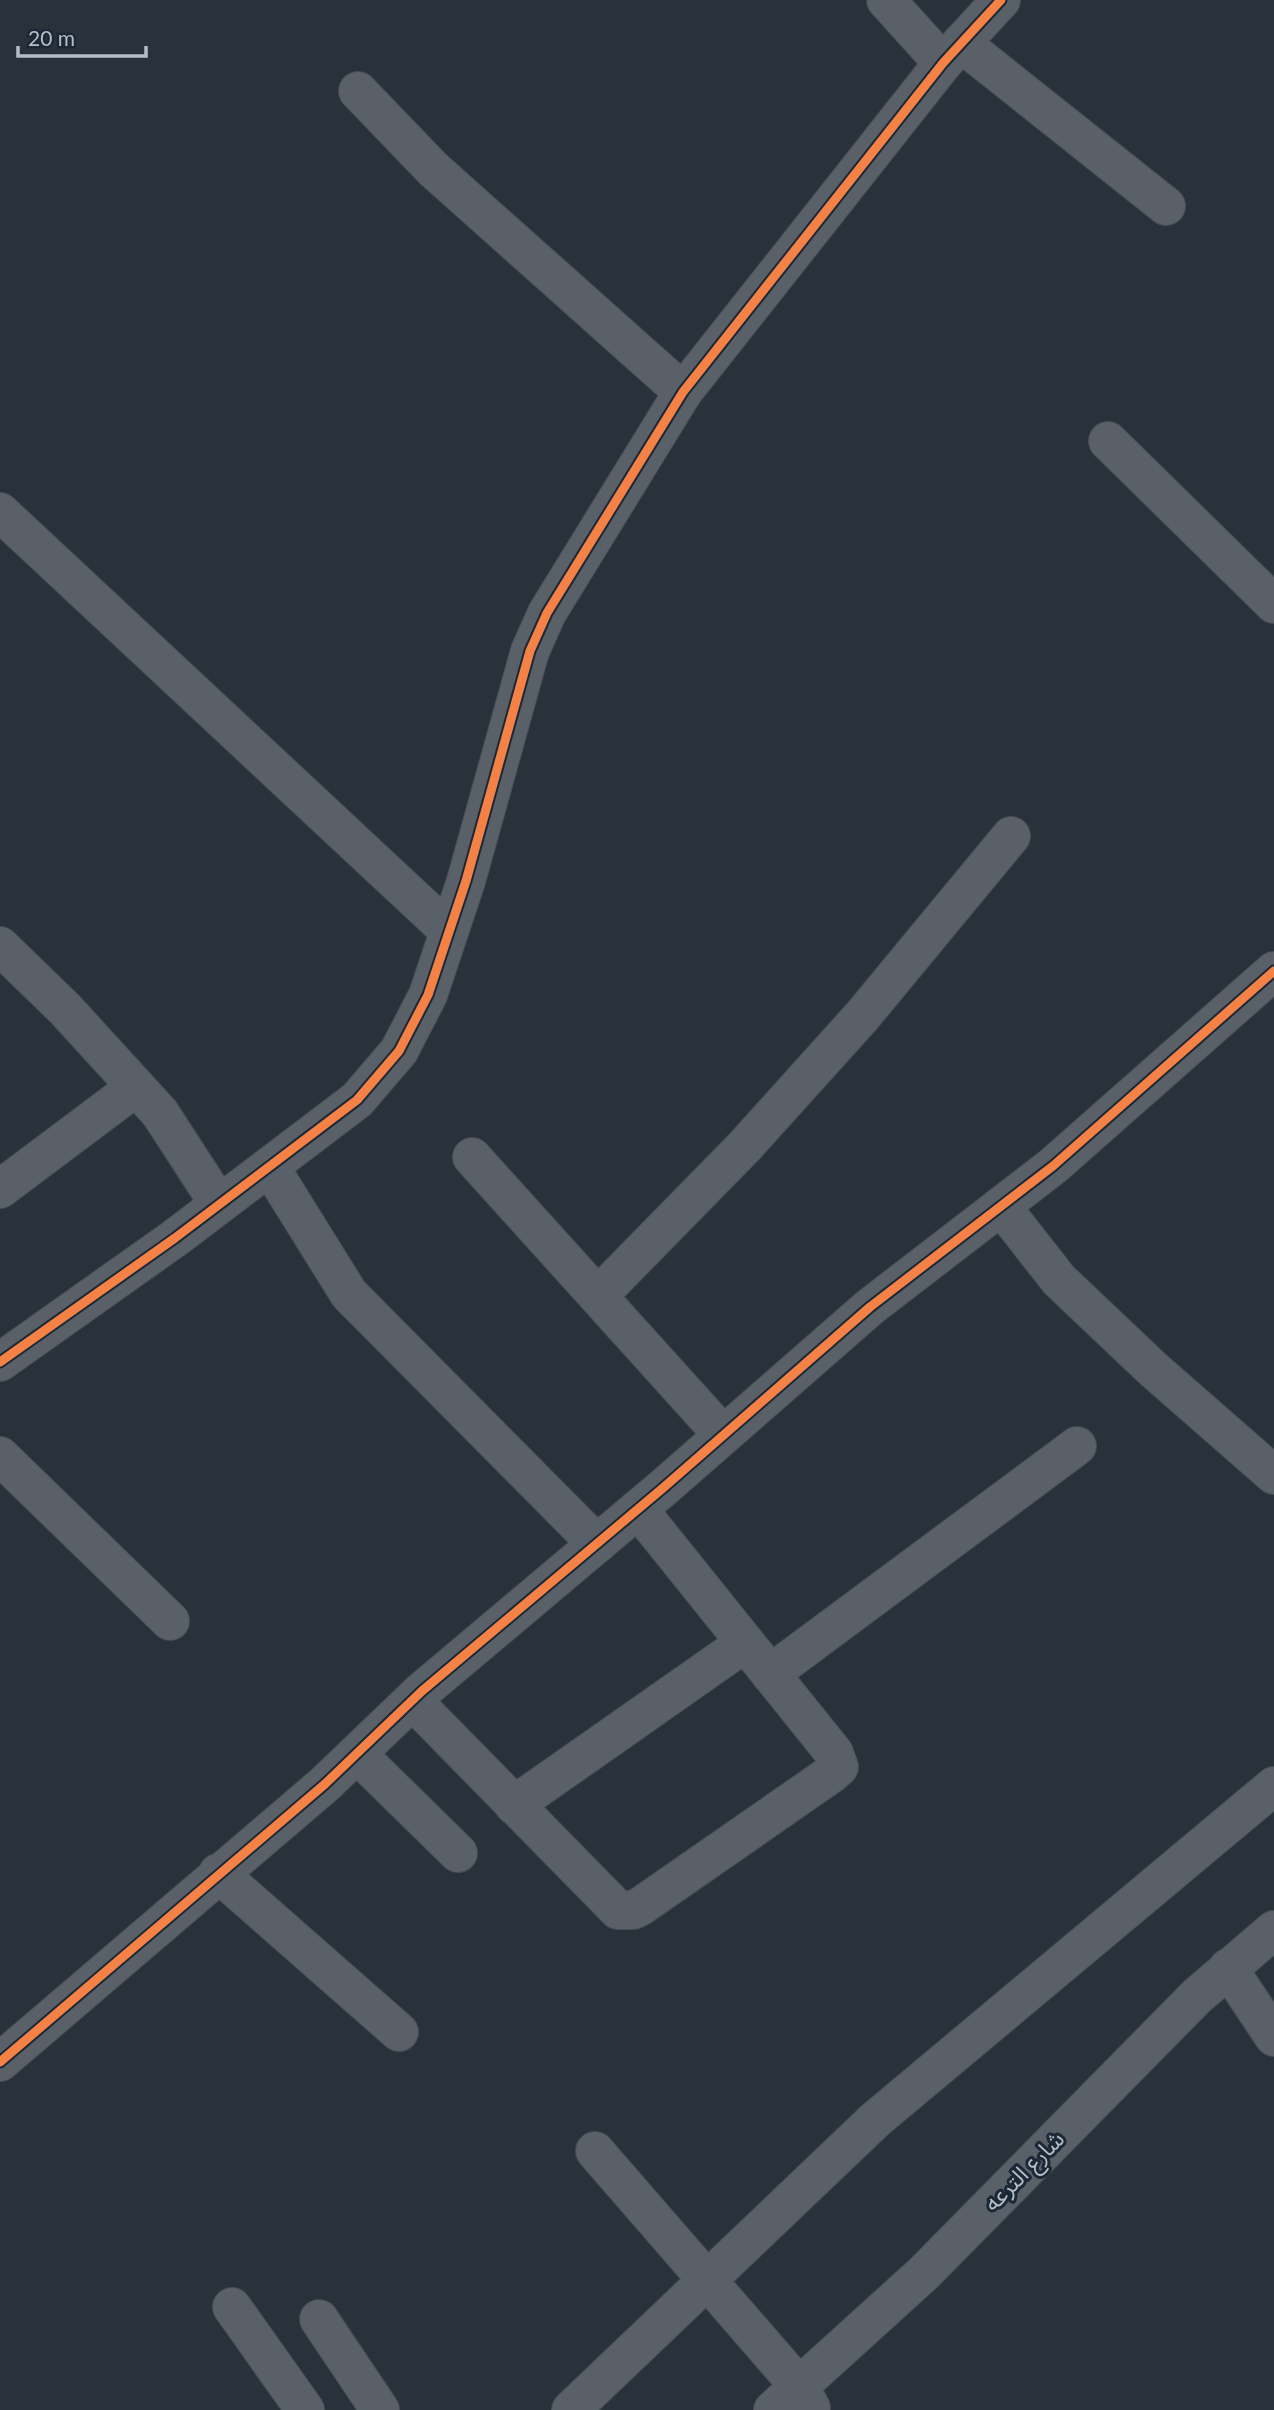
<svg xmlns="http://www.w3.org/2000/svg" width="1274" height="2410" font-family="Lato,'Noto Sans Arabic',sans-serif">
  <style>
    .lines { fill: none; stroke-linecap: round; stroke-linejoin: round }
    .street-casing { stroke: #484d54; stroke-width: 40 }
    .street { stroke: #5a6067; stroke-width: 38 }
    .cycleway-casing { stroke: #1c2835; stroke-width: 13 }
    .cycleway { stroke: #f48246; stroke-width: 9 }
    .labels { text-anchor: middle; stroke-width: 6; stroke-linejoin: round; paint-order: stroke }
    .street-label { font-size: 23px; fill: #b4beca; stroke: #1c2835 }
  </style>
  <rect width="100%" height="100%" fill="#29313a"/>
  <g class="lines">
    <defs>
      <g id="street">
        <path d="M886,0L943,63"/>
        <path d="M961,43L1166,206"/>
        <path d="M358,91L433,169L683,392"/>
        <path d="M1108,441L1274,604"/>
        <path d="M0,512L449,931"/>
        <path d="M0,946L65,1009L160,1113L219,1204"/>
        <path d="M472,1157L723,1435"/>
        <path d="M270,1167L349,1294L597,1544"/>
        <path d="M0,1189L136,1087"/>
        <path d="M1001,1206L1059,1280L1154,1370L1274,1475"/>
        <path d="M598,1296L745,1146L863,1015L1011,836"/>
        <path d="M0,1362L175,1238L357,1100L399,1051L428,995L466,881L530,651L547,613L683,392L943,63L1001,0"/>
        <path d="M0,1456L170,1621"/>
        <path d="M770,1674L1077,1446"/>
        <path d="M413,1701L618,1910H633L641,1906L831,1774L839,1767L834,1753L638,1509"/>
        <path d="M357,1754L458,1853"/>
        <path d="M514,1805L745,1643"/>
        <path d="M218,1873L399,2032"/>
        <path d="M1228,1968L1274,2037"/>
        <path d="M0,2062L325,1784L422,1691L663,1488L870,1307L1053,1166L1274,971"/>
        <path d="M595,2151L799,2386L811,2408"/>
        <path d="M232,2307L305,2410"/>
        <path d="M319,2319L380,2410"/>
        <path d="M571,2410L875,2120L1274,1786"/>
        <path d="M773,2410L924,2273L1197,1996L1274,1930"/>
      </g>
    </defs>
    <use href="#street" class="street-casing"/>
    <use href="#street" class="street"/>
    <defs>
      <g id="cycleway">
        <path d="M0,1362L175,1238L357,1100L399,1051L428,995L466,881L530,651L547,613L683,392L943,63L1001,0"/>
        <path d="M0,2062L325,1784L422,1691L663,1488L870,1307L1053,1166L1274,971"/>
      </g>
    </defs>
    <use href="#cycleway" class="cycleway-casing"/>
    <use href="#cycleway" class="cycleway"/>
  </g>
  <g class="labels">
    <g class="street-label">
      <text transform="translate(1024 2171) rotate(-45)" y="8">شارع الترعه</text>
    </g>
  </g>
  <path d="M18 46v10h128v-10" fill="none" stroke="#b4beca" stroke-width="3.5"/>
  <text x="28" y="46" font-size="21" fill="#b4beca" stroke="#1c2835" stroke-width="5" paint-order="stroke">20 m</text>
</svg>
